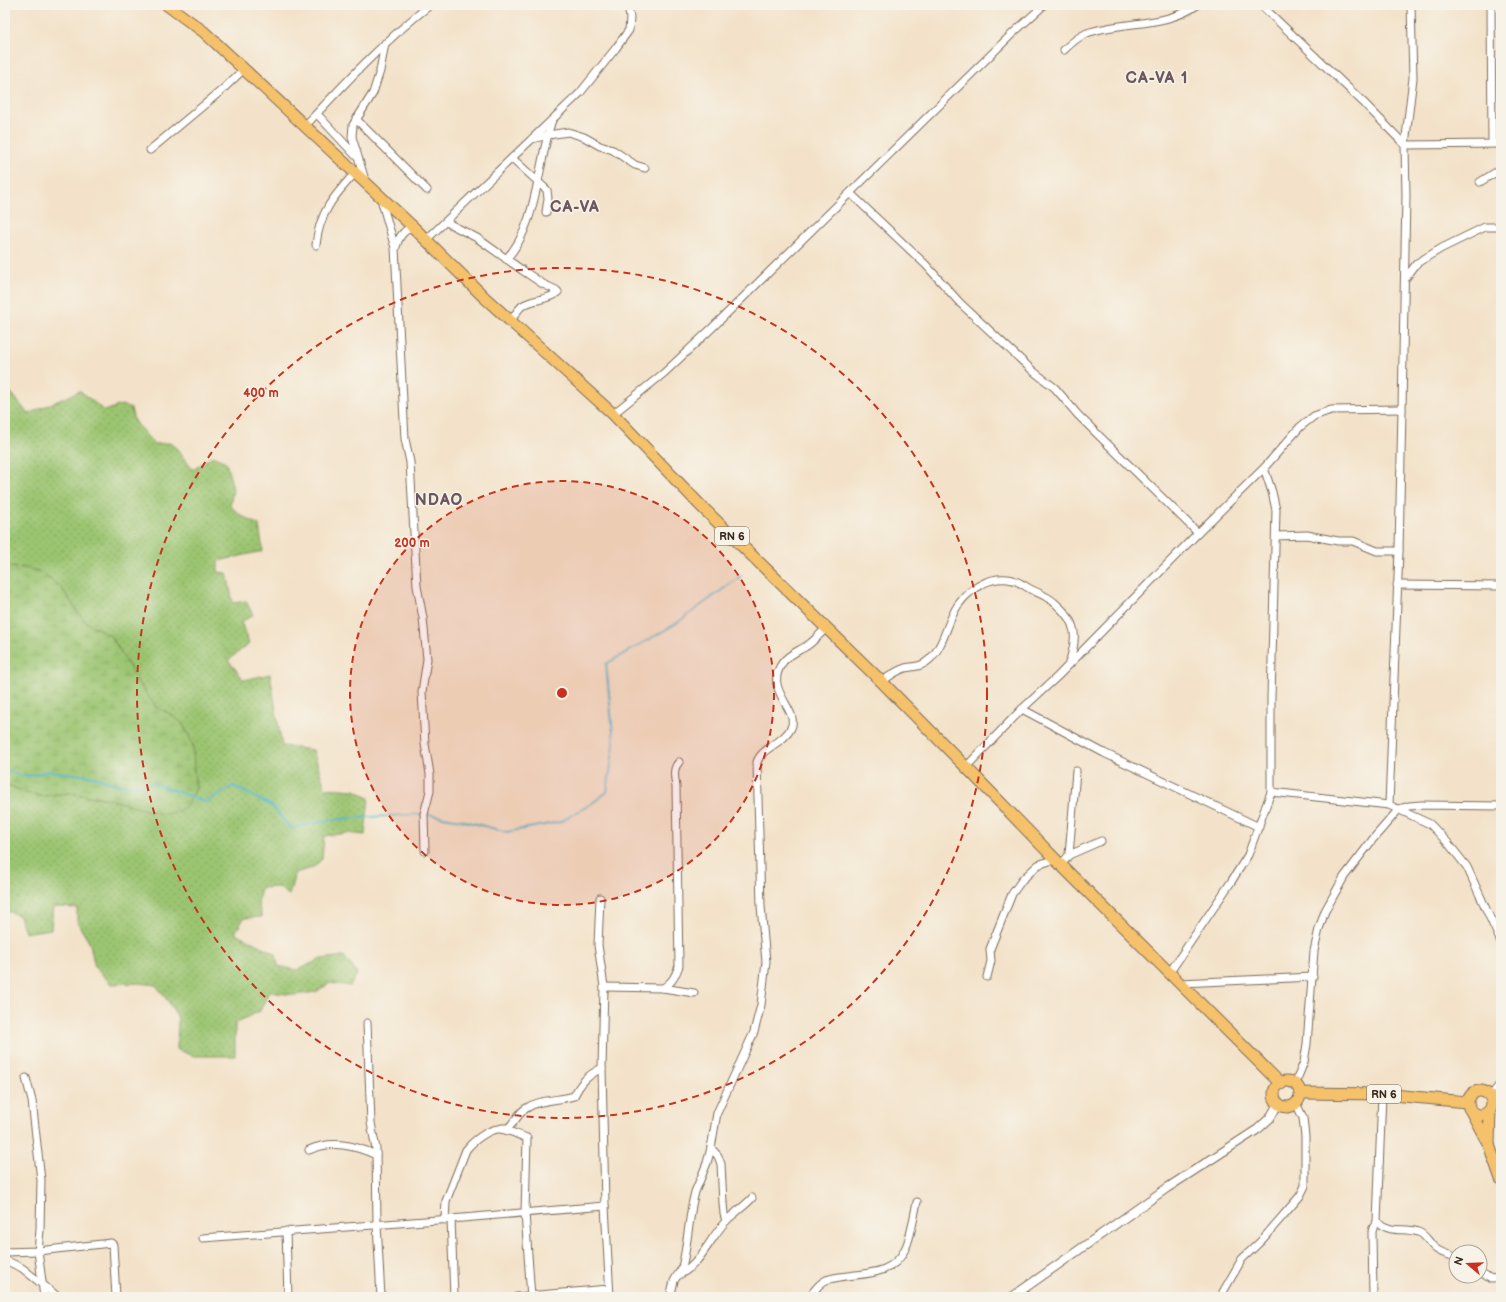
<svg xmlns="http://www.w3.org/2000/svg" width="1506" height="1302" font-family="'Balsamiq Sans',sans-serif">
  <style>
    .grass { fill: url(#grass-dots); stroke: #6b7848 }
    .wetland { fill: url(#wetland-marsh); stroke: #6b7848 }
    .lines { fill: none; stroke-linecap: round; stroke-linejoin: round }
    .stream { stroke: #4eb6cd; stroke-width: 2 }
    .minor-casing { stroke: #7b6a5a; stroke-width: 9 }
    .tertiary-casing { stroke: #7b6a5a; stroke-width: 10 }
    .primary-casing { stroke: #7b6a5a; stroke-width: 13 }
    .minor { stroke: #fff; stroke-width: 7 }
    .tertiary { stroke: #fff; stroke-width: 8 }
    .primary { stroke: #f5c16b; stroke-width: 11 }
    .ring { fill: none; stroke: #c8321e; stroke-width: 2; stroke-dasharray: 7 5 }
    .labels { text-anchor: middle; stroke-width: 3; stroke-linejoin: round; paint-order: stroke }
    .shield { fill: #f7f3e8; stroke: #73665b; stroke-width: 1 }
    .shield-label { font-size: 11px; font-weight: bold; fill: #3b2a1e }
    .district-label { font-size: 16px; font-weight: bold; letter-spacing: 1px; fill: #6d575e; stroke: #f7f3e8 }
    .centre { fill: #c8321e; stroke: #f7f3e8; stroke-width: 2 }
    .ring-label { font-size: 12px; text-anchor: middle; font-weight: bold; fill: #c8321e; stroke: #f7f3e8; stroke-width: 3; stroke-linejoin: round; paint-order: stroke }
  </style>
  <defs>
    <pattern id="grass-dots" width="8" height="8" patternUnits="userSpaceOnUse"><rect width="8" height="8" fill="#9bc571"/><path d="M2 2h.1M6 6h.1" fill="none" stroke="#86a961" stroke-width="1.8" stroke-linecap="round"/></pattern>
    <pattern id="wetland-marsh" width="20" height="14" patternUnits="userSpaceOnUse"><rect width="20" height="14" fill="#9bc571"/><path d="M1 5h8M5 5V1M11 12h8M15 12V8" fill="none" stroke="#86a961"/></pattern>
  </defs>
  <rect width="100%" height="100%" fill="#f7f3e8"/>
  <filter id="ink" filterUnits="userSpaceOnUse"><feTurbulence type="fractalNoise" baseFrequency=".025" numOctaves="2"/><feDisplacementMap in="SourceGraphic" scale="8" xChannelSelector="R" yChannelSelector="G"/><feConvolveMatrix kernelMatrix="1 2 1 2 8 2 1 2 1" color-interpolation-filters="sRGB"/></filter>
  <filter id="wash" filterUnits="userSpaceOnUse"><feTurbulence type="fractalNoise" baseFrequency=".012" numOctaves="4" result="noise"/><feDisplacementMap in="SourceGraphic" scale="16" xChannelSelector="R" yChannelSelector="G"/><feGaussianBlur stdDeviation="0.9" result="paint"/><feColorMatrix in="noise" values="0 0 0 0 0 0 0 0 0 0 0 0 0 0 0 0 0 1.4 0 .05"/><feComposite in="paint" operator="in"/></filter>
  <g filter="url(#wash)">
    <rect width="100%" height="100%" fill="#f3e2c9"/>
    <path class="grass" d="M5,385L28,414L80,391L105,411L121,405L131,408L134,421L154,444L170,443L177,449L193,470L212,456L226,462L233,489L230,506L242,516L259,525L263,551L218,561V572L227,573L233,603L246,601L253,615L241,622L249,644L228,660L244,680L270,674L282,746L313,750L325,788L355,790L369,798L365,835L348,833L324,836L322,859L312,868L295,873L289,895L278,887L261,888L258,903L262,917L244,918L235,933L276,954L278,966L297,970L321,959L344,956L357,974L350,986L330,983L316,992L295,995L269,992L260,1011L235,1023V1056H194L177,1050L178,1018L168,1001L156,985L139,983L111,984L95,968L90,944L77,922V908L53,907L51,929L25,933L20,916L5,910V783L26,793L40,796L69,793L110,799L149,811L196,788L188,733L181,722L170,714L157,708L140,685L111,636L86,622L77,611L61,587L25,568L5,567Z"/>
    <path class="wetland" d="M5,567L25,568L38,571L61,587L77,611L86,622L111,636L140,685L157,708L170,714L181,722L188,733L193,746L194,773L196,788L187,805L177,812L162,814L149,811L110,799L69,793L40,796L26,793L5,783Z"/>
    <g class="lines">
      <g class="stream">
        <path d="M5,769L20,776L34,775L48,771L91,776L118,785L135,786L153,783L206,802L233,786L272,806L290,828L337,819L422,814"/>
        <path d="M426,814L461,820L507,832L560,822L591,804L607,792L614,744L606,664L674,625L741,576"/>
      </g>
    </g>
  </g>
  <g filter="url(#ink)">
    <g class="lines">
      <defs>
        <g id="minor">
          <path d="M1261,5L1364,103L1405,145L1501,144"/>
          <path d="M1491,5L1492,143"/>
          <path d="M1064,50C1071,43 1078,37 1087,33C1121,21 1167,27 1197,5"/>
          <path d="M317,114L356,156"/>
          <path d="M356,119L427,190"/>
          <path d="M305,126C344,84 384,41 430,5"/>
          <path d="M532,139L548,135L568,132L584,137L600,146L613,150L635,165L645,168"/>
          <path d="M150,150L222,90L244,69"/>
          <path d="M512,158L547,190L548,199L546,212"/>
          <path d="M365,180L352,137L353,125L373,93L380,71L385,43"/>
          <path d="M1480,182L1501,169"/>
          <path d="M850,193L926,265L960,303L1033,371L1055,388L1078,415L1198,533"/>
          <path d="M381,199L395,248L405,439L410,462L417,586L423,618L427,659L422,692L425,744L430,774V791L424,814L425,851"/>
          <path d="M446,222L477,238L522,270L543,284L556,290L558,292C548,301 533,298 522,306C518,309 514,316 511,321"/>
          <path d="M426,240L580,93L616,48L629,30L630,18L628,5"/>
          <path d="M316,245C319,213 334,196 355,173"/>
          <path d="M396,247C399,236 403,232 412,226"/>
          <path d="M506,259C537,228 538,162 552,120"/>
          <path d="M1405,279L1417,263L1442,248L1485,227H1501"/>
          <path d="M613,414L664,373L712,328L1011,35L1044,5"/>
          <path d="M1276,536L1307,535L1338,541H1353L1377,551H1399"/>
          <path d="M1397,585L1501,586"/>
          <path d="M882,682C889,676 896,671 905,668C915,666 922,667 930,659C945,644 947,621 958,605C971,587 991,575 1013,580C1020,582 1026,587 1032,590C1041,594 1049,597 1056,604C1077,622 1078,637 1069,663"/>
          <path d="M1022,709L1104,753L1259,827"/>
          <path d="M966,767L1022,709L1058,676L1198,533L1264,468L1300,427L1314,416L1331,410L1402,409"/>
          <path d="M1271,792L1389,805L1430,824L1448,843L1467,867L1501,942"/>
          <path d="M1389,805L1399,551L1402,409L1406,196L1405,145L1413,78L1411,5"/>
          <path d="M1069,855L1076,771"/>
          <path d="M1061,865L1069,855L1101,841"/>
          <path d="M600,898L598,945L604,987L602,1068L605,1206L610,1297"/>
          <path d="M1170,972L1231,882L1248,855L1271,792V698L1276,510L1272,492L1264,468"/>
          <path d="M987,977L991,961L990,949L1012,894L1022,880L1038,865L1055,859"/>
          <path d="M1180,983L1313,977"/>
          <path d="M604,987L663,988L694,993"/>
          <path d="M663,988C673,982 675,976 679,966L676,787C675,778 672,769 679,762"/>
          <path d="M367,1023L371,1123L376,1149L377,1224L381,1297"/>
          <path d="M26,1078L32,1101L41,1180L40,1230L38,1251L44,1297"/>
          <path d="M1295,1084L1304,1062L1307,1044L1314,951L1319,929L1325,911L1344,877L1373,839L1399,809L1409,806L1421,805L1501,806"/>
          <path d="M1490,1097L1501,1083"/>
          <path d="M1492,1102L1501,1103"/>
          <path d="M502,1128H508C515,1122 518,1114 525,1109C539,1099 557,1101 574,1096C581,1082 588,1075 602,1068"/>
          <path d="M711,1148L718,1156L721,1164L723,1203L724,1214L726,1221"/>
          <path d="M309,1150C332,1140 354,1145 376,1155"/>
          <path d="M451,1219L454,1297"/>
          <path d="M445,1220L446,1201L466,1150C472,1142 489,1128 500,1129C509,1130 518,1135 527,1138L525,1213L531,1297"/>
          <path d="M1377,1222C1392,1234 1404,1227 1418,1232C1426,1234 1430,1245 1436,1249C1441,1253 1449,1255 1456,1257"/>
          <path d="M286,1231L288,1297"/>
          <path d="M203,1238L451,1219L605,1206"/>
          <path d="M5,1252L38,1251L111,1243L113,1245L116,1297"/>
          <path d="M5,1260L22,1268L58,1297"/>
          <path d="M1480,1272L1491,1279L1501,1278"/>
          <path d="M677,1276C701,1265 709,1239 726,1221C734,1213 744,1207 752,1198"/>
          <path d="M1223,1292L1242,1259L1261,1241L1300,1196L1305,1186V1137L1303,1118L1296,1103"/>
          <path d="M516,1297L609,1289"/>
          <path d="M670,1297L674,1281L682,1268L685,1253L692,1205L695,1192L707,1163L711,1148L717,1113L754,1032L761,1005L766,962L761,906L757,762C762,747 784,743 791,728C800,709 762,690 783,662C789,654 799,651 808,645C814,641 820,634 826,628"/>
          <path d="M810,1297C814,1290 822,1280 830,1279C856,1272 892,1279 905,1249C911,1238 914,1215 917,1202"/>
          <path d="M1373,1297L1372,1232L1373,1228L1377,1222L1382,1094"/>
        </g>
        <path id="tertiary" d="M1012,1297L1167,1188L1258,1129L1270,1118L1278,1104"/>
        <g id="primary">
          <path d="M167,5L204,32L412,226L484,297L613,414L700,505L882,682L966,767L1055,859L1281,1084"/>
          <circle cx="1287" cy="1094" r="13"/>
          <circle cx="1480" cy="1103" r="12"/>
          <path d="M1300,1093L1382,1094L1467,1102"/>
          <path d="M1472,1113L1489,1145L1501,1179"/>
          <path d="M1489,1144L1490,1110"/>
        </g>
      </defs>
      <use href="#minor" class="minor-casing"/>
      <use href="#tertiary" class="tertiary-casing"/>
      <use href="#primary" class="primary-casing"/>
      <use href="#minor" class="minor"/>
      <use href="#tertiary" class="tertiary"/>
      <use href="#primary" class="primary"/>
    </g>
  </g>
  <circle cx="562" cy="693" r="212" fill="#c8321e" fill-opacity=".12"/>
  <g class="ring">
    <circle cx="562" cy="693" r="212"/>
    <circle cx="562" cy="693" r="425"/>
  </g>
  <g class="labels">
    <g class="shield">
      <rect x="715" y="527" width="34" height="18" rx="3"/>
      <rect x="1367" y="1085" width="34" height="18" rx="3"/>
    </g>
    <g class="shield-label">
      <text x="732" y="540">RN 6</text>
      <text x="1384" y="1098">RN 6</text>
    </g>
    <g class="district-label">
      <text x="1157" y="83">CA-VA 1</text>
      <text x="575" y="212">CA-VA</text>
      <text x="439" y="505">NDAO</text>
    </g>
  </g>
  <circle cx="562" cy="693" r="6" class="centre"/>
  <g class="ring-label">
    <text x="261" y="397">400 m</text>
    <text x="412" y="547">200 m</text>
  </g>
  <rect width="1506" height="1302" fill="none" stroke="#f7f3e8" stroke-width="20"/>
  <g transform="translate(1468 1264) rotate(289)"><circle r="19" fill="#f7f3e8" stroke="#aca397"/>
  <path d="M0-3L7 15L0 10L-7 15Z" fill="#c8321e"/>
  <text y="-6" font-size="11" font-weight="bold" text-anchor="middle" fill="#3b2a1e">N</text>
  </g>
</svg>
